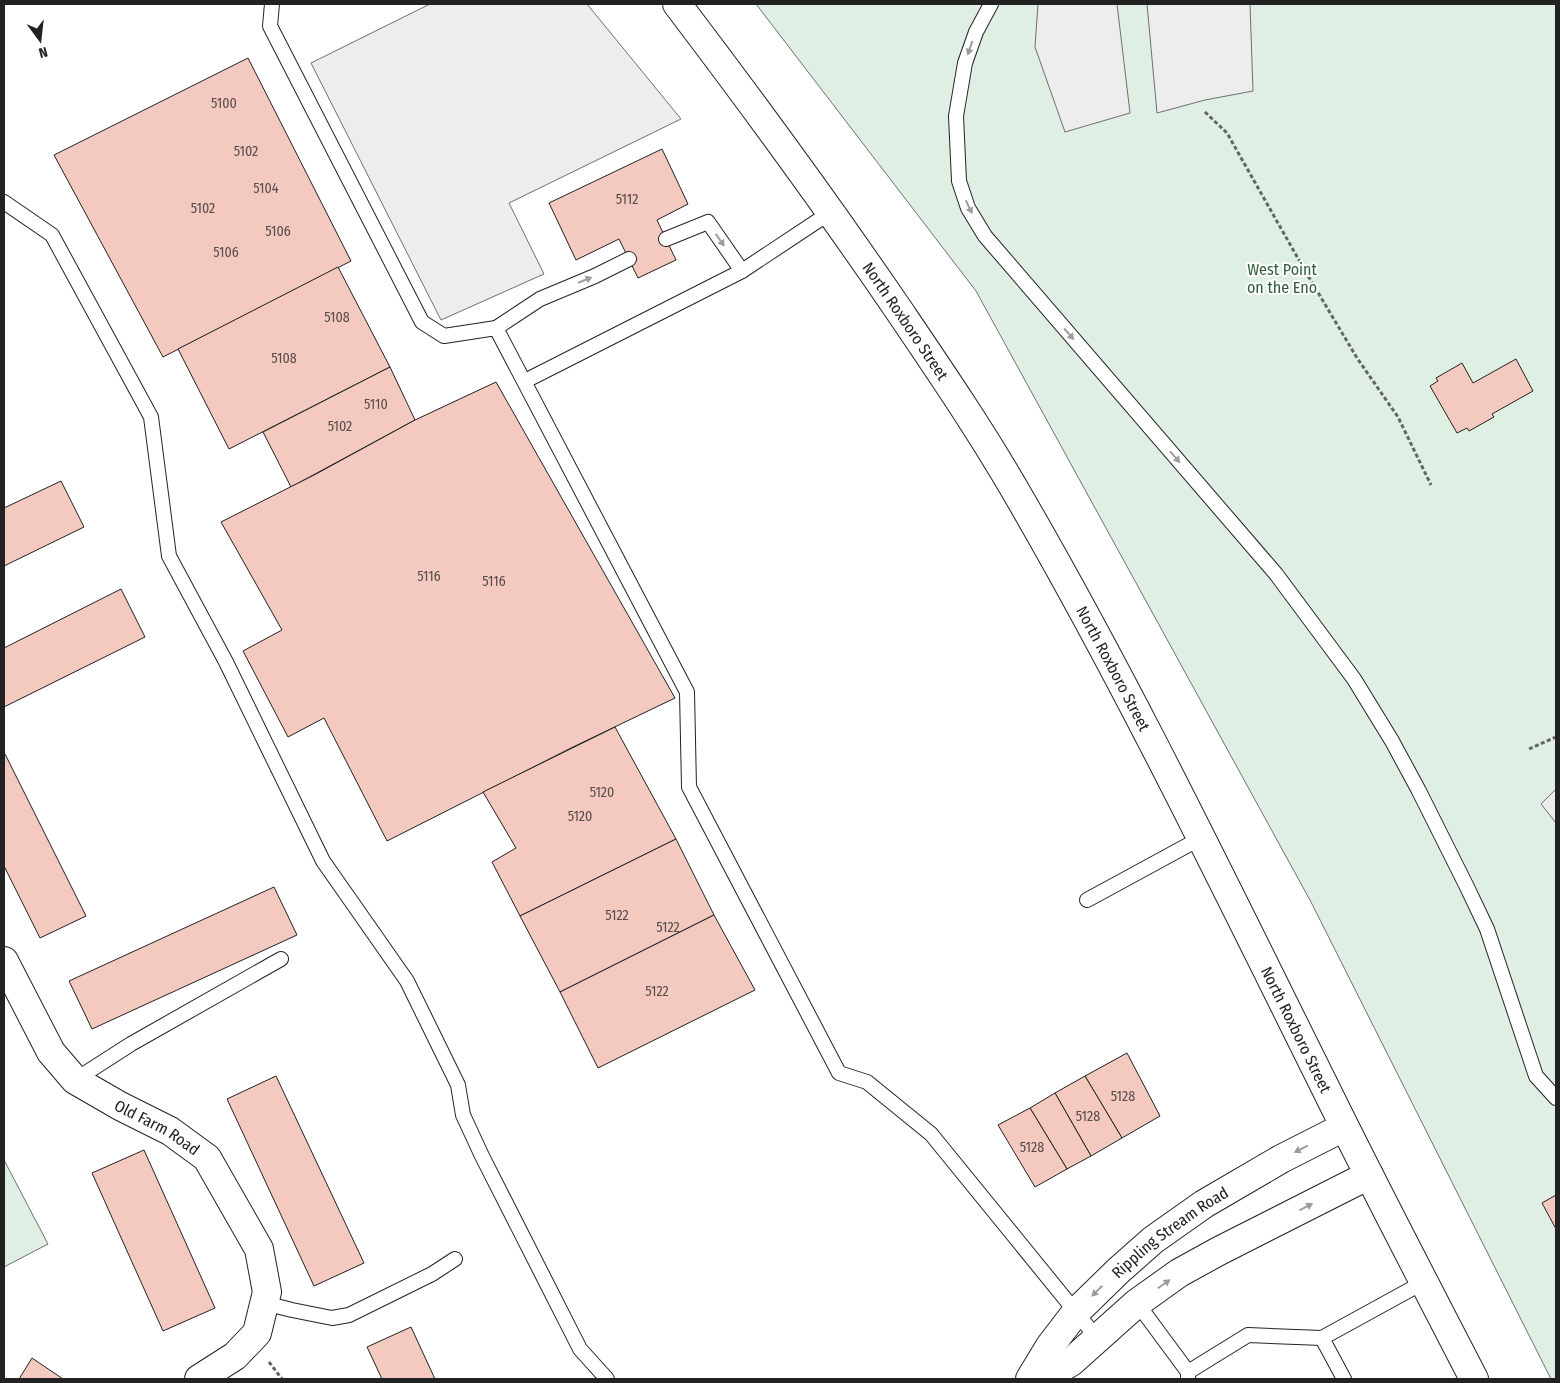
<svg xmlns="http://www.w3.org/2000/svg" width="1560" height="1383" font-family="'Fira Sans Condensed',sans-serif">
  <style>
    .green { fill: #e0efe3; stroke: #6f6f6f }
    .parking { fill: #ededed; stroke: #6f6f6f }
    .building { fill: #f3c9c0; stroke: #222 }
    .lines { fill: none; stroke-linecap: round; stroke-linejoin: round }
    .lane-casing { stroke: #222; stroke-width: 16 }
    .street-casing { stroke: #222; stroke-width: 30 }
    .highway-casing { stroke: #222; stroke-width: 30 }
    .path { stroke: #646464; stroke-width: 3; stroke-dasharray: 4 2.5; stroke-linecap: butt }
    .lane { stroke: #fff; stroke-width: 14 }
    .street { stroke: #fff; stroke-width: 28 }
    .highway { stroke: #fff; stroke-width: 28 }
    .oneway { fill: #9c9c9c }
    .labels { text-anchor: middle; stroke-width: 4; stroke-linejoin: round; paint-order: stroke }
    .number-label { font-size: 14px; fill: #564c4a }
    .park-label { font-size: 16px; fill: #2f5e38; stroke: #fff }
    .street-label { font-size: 16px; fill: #222; stroke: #fff }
  </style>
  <rect width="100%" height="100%" fill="#fff"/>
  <g class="green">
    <path d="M756,4H1556V1379H1551L1311,902L976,291Z"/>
    <path d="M4,1160L48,1244L4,1267Z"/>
  </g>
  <g class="parking">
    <path d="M430,4H587L681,119L509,203L544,274L441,320L311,63Z"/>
    <path d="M1038,4H1117L1130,113L1065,132L1035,47Z"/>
    <path d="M1147,4H1250L1253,91L1205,100L1157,113Z"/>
    <path d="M1556,789V823L1541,804Z"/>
  </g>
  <g class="building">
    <path d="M248,58L351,261L163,357L54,155Z"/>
    <path d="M662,149L688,204L657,220L676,260L638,278L619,239L576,260L549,203Z"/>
    <path d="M338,267L390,367L229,449L178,349Z"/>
    <path d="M1516,359L1533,391L1492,414L1494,417L1469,431L1467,428L1457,433L1430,386L1438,381L1436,378L1462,363L1473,383Z"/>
    <path d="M390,367L415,420L291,487L263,432Z"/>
    <path d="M496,382L675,698L573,747L387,841L324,718L288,737L243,651L282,630L221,522L316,474L415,420Z"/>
    <path d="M61,481L84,527L4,566V508Z"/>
    <path d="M121,589L145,637L4,707V648Z"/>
    <path d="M615,727L676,839L520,916L492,862L516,848L483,792Z"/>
    <path d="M4,754H5L86,916L40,938L4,866Z"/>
    <path d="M676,839L714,915L560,992L520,916Z"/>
    <path d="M274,887L297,935L92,1029L69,981Z"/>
    <path d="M714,915L755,990L598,1068L560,992Z"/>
    <path d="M1127,1053L1160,1116L1122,1138L1085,1076Z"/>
    <path d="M276,1076L364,1263L314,1286L227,1099Z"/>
    <path d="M1085,1076L1122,1138L1091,1156L1055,1093Z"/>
    <path d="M1055,1093L1091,1156L1067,1169L1030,1108Z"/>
    <path d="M1030,1108L1067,1169L1035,1187L998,1125Z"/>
    <path d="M144,1150L215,1308L163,1331L92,1173Z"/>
    <path d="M1556,1195V1229L1542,1203Z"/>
    <path d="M411,1327L435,1379H382L367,1347Z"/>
    <path d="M32,1358L63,1379H19Z"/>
  </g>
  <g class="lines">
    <defs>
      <g id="lane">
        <path d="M272,4L270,26L422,322L444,336L496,328L687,692L689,787L839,1073L867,1082L931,1134L1097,1338"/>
        <path d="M991,4L976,32L965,63L956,116L959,181L968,208L985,236L1276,574L1354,679L1392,741L1419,791L1466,885L1487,929L1536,1076L1556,1098"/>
        <path d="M4,202L52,235L151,417L169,556L226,662L323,861L407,981L458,1085L463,1115L482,1156L580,1349L607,1379"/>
        <path d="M666,239L708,222L742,271"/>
        <path d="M496,328L540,299L595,276L629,259"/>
        <path d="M525,381L742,271L831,212"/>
        <path d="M1087,900L1201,838"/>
        <path d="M75,1080L131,1044L281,959"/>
        <path d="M264,1303L292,1310L332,1318L349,1315L432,1274L455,1259"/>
        <path d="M1137,1303L1188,1372"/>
        <path d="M1322,1338L1344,1379"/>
        <path d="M1188,1379V1372L1248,1335L1322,1338L1424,1282"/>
      </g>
      <g id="street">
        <path id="s1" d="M4,961L51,1052L75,1080L120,1106L170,1131L207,1158L259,1249L267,1292L257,1333L235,1356L199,1379"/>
        <path id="s2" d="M1030,1379L1050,1346L1076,1312L1118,1271L1153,1240L1204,1204L1281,1159L1344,1127"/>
        <path d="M1043,1379L1071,1362L1137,1303L1179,1273L1219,1251L1369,1175"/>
      </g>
      <g id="highway">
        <path id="s3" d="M677,4C753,104 827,205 898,309C938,368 979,428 1015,490C1128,684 1225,886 1325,1087C1373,1185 1424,1282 1474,1379"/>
      </g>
    </defs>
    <use href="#lane" class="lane-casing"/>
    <use href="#street" class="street-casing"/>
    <use href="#highway" class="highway-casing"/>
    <g class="path">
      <path d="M1205,112L1227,133L1304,269L1357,358L1398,417L1431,485"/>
      <path d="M1529,749L1556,737"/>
      <path d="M269,1362L282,1379"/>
    </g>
    <use href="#lane" class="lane"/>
    <use href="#street" class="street"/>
    <use href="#highway" class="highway"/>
  </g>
  <defs><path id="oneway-solid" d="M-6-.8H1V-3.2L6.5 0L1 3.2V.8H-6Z" transform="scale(1.25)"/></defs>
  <g class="oneway">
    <use href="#oneway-solid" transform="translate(970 48) rotate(109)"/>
    <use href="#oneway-solid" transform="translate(969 207) rotate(65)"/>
    <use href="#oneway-solid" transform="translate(720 240) rotate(55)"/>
    <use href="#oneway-solid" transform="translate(585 280) rotate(-22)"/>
    <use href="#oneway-solid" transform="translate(1069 334) rotate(49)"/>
    <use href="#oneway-solid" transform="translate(1175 457) rotate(49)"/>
    <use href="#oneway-solid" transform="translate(1301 1149) rotate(153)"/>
    <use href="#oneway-solid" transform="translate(1306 1207) rotate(-27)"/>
    <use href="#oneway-solid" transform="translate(1164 1284) rotate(-35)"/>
    <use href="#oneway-solid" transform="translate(1097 1291) rotate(135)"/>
  </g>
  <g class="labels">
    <g class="number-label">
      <text x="224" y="108">5100</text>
      <text x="246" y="156">5102</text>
      <text x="266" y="193">5104</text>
      <text x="627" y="204">5112</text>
      <text x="203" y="213">5102</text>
      <text x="278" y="236">5106</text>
      <text x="226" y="257">5106</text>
      <text x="337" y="322">5108</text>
      <text x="284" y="363">5108</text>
      <text x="376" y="409">5110</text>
      <text x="340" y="431">5102</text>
      <text x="429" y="581">5116</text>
      <text x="494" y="586">5116</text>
      <text x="602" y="797">5120</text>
      <text x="580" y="821">5120</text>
      <text x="617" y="920">5122</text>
      <text x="668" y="932">5122</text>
      <text x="657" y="996">5122</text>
      <text x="1123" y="1101">5128</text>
      <text x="1088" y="1121">5128</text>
      <text x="1032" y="1152">5128</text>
    </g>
    <g class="park-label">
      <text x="1282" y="275">West Point<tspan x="1282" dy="18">on the Eno</tspan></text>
    </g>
    <g class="street-label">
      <text dy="6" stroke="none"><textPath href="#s3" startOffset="391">North Roxboro Street</textPath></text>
      <text dy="6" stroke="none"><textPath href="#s3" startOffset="796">North Roxboro Street</textPath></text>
      <text dy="6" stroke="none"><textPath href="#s3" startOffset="1201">North Roxboro Street</textPath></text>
      <text dy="6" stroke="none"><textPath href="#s1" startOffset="234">Old Farm Road</textPath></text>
      <text dy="6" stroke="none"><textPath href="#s2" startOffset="205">Rippling Stream Road</textPath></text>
    </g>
  </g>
  <rect width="1560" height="1383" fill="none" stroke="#222222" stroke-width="10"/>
  <g transform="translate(40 40) rotate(165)" stroke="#ffffff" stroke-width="4" paint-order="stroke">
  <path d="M0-4L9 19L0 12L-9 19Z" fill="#222222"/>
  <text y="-8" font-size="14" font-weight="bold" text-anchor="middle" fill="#222222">N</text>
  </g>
</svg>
